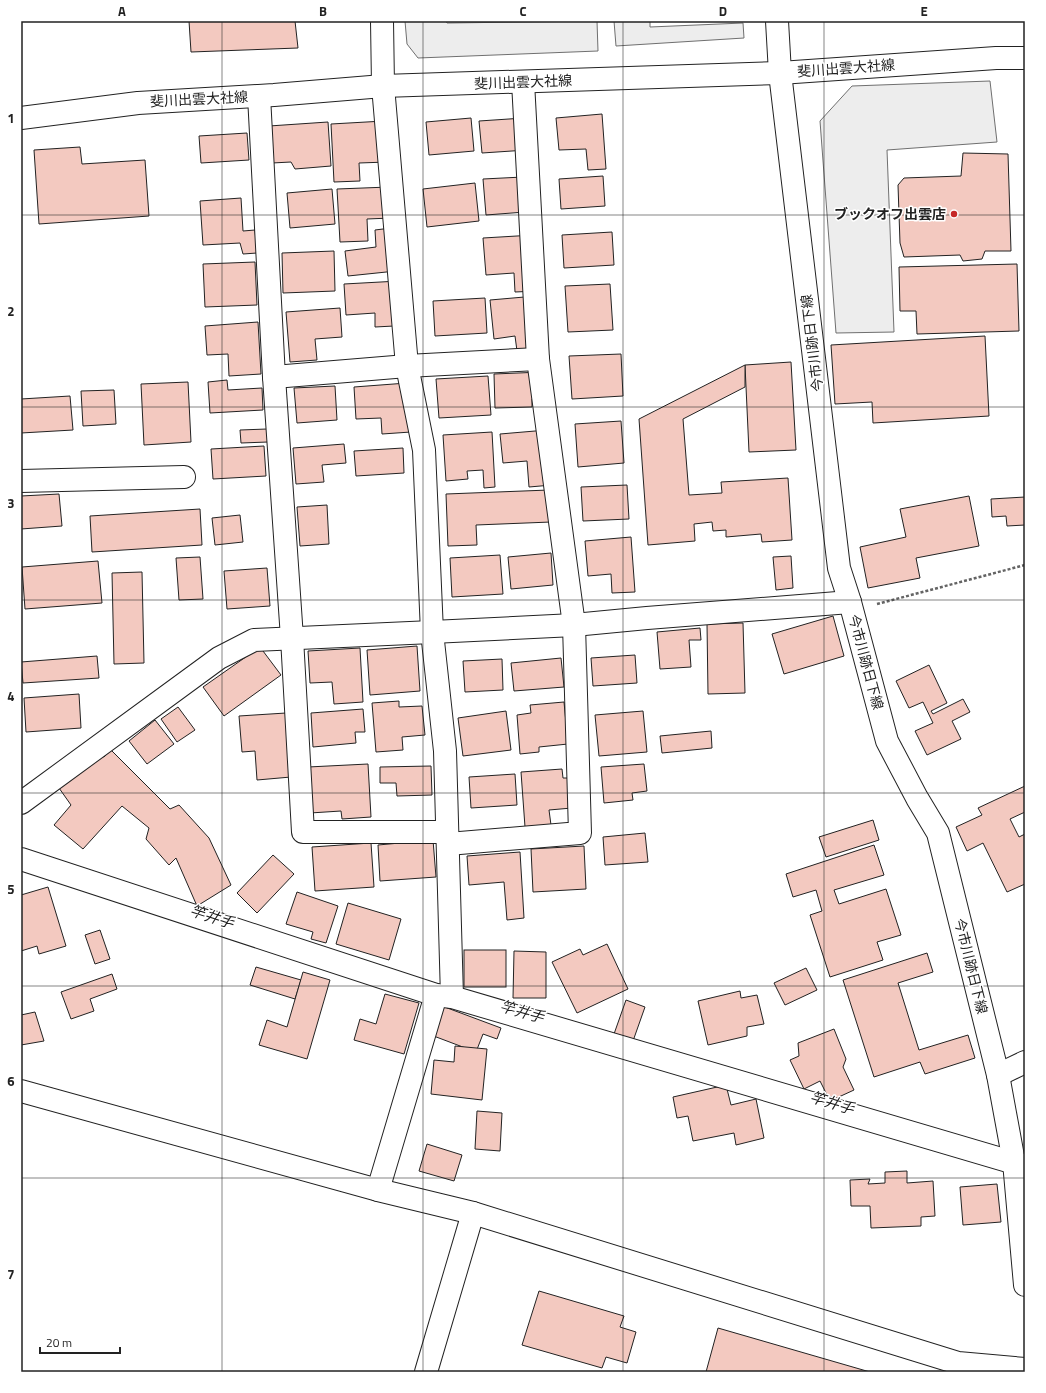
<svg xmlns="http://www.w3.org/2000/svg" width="1046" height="1393" font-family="'Titillium Web','Noto Sans JP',sans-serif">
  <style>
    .parking { fill: #ededed; stroke: #6f6f6f }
    .building { fill: #f3c9c0; stroke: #222 }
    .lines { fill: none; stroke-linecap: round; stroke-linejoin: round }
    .minor-casing { stroke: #222; stroke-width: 24 }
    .major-casing { stroke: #222; stroke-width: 24 }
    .path { stroke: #646464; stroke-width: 2.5; stroke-dasharray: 3 2; stroke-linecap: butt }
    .minor { stroke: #fff; stroke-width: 22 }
    .major { stroke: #fff; stroke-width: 22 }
    .grid { fill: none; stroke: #222; stroke-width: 1; stroke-opacity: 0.55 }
    .poi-dot { fill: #c62828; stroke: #fff; stroke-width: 1.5 }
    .labels { text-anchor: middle; stroke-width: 3; stroke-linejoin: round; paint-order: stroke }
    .street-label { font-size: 14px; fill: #222; stroke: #fff }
    .poi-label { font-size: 14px; font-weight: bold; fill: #222; stroke: #fff; text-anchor: end }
    .water-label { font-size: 15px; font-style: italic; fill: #222; stroke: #fff }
    .neatline { fill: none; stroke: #222; stroke-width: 1.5 }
    .grid-label { font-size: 13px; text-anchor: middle; font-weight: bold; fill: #222 }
  </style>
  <rect width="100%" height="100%" fill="#fff"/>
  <g class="parking">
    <path d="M405,21H446L447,23L597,21L598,51L418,58L407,44Z"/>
    <path d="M614,21H650V27L743,23L744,38L616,46Z"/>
    <path d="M990,81L997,142L887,150L894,332L836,333L820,121L852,86Z"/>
  </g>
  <g class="building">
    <path d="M189,21H295L298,48L191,52Z"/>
    <path d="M602,114L606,169L588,170L586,149L559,150L556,118Z"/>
    <path d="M471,118L474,151L429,155L426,122Z"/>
    <path d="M524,118L527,150L482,153L479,121Z"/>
    <path d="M384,121L387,162L359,163L360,181L334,182L331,124Z"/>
    <path d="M328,122L331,166L295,169L291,162L272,163L269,126Z"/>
    <path d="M247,133L249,160L201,163L199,136Z"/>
    <path d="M80,147L82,164L145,160L149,216L39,224L34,150Z"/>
    <path d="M963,153L1008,154L1011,251H985L982,259L963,261L960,255L904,257L900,243L898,185L904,178L961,176Z"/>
    <path d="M603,176L605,206L561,209L559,179Z"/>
    <path d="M523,177L525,212L486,215L483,179Z"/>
    <path d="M475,183L479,221L427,227L423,189Z"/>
    <path d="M389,187L391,218L367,219L368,241L340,242L337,189Z"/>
    <path d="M332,189L335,224L290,228L287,193Z"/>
    <path d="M241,198L243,231L255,230L257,253L243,254L240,243L203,245L200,201Z"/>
    <path d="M391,228L396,271L348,276L345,251L376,247L375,230Z"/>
    <path d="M612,232L614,265L564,268L562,235Z"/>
    <path d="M534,235L537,291L515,292L514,273L486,275L483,238Z"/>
    <path d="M334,251L335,291L283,293L282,253Z"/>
    <path d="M255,262L257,305L205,307L203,264Z"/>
    <path d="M1017,264L1019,331L917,334L916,311H900L899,267Z"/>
    <path d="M399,281L394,326L375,327V313L346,315L344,284Z"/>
    <path d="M610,284L613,330L568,332L565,286Z"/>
    <path d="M536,296L541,349L517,351L515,336L494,339L490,300Z"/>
    <path d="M485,298L487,333L435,336L433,301Z"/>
    <path d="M340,308L342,337L315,339L317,360L290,362L286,312Z"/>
    <path d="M258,322L261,374L229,376L228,354L207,355L205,326Z"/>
    <path d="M985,336L989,416L873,423L872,402L835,404L831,345Z"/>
    <path d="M621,354L623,396L572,399L569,356Z"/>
    <path d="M791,362L796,450L749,452L745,365Z"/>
    <path d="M745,365V387L683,419L689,495L722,493L721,482L788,478L792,540L762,542L761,534L726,537V530L713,531L712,522L694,524L695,541L648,545L639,419Z"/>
    <path d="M542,372L543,398L532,399V407L495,408L494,374Z"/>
    <path d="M488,376L491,415L439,418L436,379Z"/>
    <path d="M227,380L228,390L262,388L263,410L210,413L208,382Z"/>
    <path d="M188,382L191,442L144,445L141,384Z"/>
    <path d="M407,383L411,432L382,434L381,418L356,419L354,387Z"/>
    <path d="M335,386L337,420L297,423L294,388Z"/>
    <path d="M114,390L116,424L83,426L81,391Z"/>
    <path d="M70,396L73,430L21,433V399Z"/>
    <path d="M621,421L624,463L578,467L575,424Z"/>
    <path d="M267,429L268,442L241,443L240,430Z"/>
    <path d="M547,430L552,485L529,487L527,461L503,463L500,434Z"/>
    <path d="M492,432L495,487L484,488L483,470L467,471L468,479L446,481L443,435Z"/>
    <path d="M344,444L346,463L322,465L324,482L296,484L293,448Z"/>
    <path d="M264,446L266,476L213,479L211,449Z"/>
    <path d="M403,448L404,473L356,476L354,451Z"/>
    <path d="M627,485L629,519L583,521L581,487Z"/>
    <path d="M549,490L551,522L476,525L477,545L448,546L446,494Z"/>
    <path d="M59,494L62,526L21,529V496Z"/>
    <path d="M969,496L979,546L916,558L920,578L868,588L860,547L906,537L900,509Z"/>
    <path d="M1025,497V525L1007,526L1006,516L992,517L991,499Z"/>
    <path d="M327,505L329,544L300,546L297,507Z"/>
    <path d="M200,509L202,545L92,552L90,516Z"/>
    <path d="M240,515L243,542L215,545L212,518Z"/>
    <path d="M631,537L635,592L612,593L611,574L588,576L585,541Z"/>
    <path d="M551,553L553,585L511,589L508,557Z"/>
    <path d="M500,555L503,594L452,597L450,558Z"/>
    <path d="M791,556L793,588L776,590L773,557Z"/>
    <path d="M200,557L203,599L179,600L176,558Z"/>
    <path d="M98,561L102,603L25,609L22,567Z"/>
    <path d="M267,568L270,606L227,609L224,571Z"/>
    <path d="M142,572L144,663L114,664L112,573Z"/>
    <path d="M833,616L844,656L784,674L772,634Z"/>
    <path d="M743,623L745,693L708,694L707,624Z"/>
    <path d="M700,628L701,640H689L691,667L660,669L657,632Z"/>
    <path d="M417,646L420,691L370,695L367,650Z"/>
    <path d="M260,647L281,675L224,716L203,687Z"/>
    <path d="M360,648L363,702L334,704L332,682L310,683L308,651Z"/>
    <path d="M635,655L637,683L593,686L591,658Z"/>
    <path d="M97,656L99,678L23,683L21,662Z"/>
    <path d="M561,658L564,687L514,691L511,663Z"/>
    <path d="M502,659L503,690L465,692L463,661Z"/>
    <path d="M929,665L947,703L931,711L933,714L963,699L970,712L952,721L961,739L927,755L915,731L933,723L923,702L909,708L896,681Z"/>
    <path d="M79,694L81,728L26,732L24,698Z"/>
    <path d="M399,701V707L422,706L425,735L402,737L403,750L376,752L372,703Z"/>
    <path d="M564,702L568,744L539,747V752L520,754L517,715L531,713L530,705Z"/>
    <path d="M178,707L195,730L177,742L161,719Z"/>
    <path d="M363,709L365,732H355L356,743L313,747L311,713Z"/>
    <path d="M506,711L511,750L463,756L458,718Z"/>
    <path d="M643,711L647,752L599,756L595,715Z"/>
    <path d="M286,713L291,777L257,780L255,751L242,752L239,716Z"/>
    <path d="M155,720L174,744L147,764L129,741Z"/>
    <path d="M711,731L712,748L662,753L660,736Z"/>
    <path d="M111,750L170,809L179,805L209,838L231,885L197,906L176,858L169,865L146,839L149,828L122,806L83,849L54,825L71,805L59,788L98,754L104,757Z"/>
    <path d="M368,764L371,817L342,819L341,811L310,813L308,767Z"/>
    <path d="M644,764L647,791L632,793L633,800L604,803L601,767Z"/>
    <path d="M431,766L432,795L397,796L396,783H380V767Z"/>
    <path d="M562,769L563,778H570L572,808L549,810L551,825L525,827L521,772Z"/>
    <path d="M515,774L517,805L471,808L469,777Z"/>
    <path d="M1025,786V812L1010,819L1019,837L1025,834V884L1007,892L983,843L967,851L956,827L982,815L978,808Z"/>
    <path d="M873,820L879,840L826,857L819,837Z"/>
    <path d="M645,833L648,862L605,865L603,837Z"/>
    <path d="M433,840L436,877L380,881L378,845Z"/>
    <path d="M371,843L374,887L315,891L312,847Z"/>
    <path d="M874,845L884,875L834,890L839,904L886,889L901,935L877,942L883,960L830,977L810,915L822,911L816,890L793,897L786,874Z"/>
    <path d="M584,846L586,889L533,892L531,849Z"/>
    <path d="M520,852L524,918L507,920L504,882L469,885L467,856Z"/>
    <path d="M273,855L294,874L257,913L237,893Z"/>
    <path d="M48,887L66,946L39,954L37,946L21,951V895Z"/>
    <path d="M297,892L338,906L326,943L311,939L313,932L286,924Z"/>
    <path d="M348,903L401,919L389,960L336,944Z"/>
    <path d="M100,930L110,959L95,964L85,935Z"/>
    <path d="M607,944L628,989L577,1013L552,962L580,949L583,955Z"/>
    <rect x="464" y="950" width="42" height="37"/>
    <path d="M514,951L546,952V998H513Z"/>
    <path d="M927,953L933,972L898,983L919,1050L968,1035L975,1058L925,1074L920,1062L874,1077L843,980Z"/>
    <path d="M256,967L301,980L295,999L250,985Z"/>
    <path d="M806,968L817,990L785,1005L774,983Z"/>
    <path d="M303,972L330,980L307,1059L259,1045L267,1020L287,1027Z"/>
    <path d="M112,974L117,989L90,999L94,1011L71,1019L61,992Z"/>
    <path d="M740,991L741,998L757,995L764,1024L747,1027V1036L708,1045L698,1001Z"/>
    <path d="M385,994L419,1003L404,1054L354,1040L360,1019L376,1024Z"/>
    <path d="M626,1000L645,1007L633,1041L614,1034Z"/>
    <path d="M442,1006L501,1028L497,1039L483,1034L476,1052L431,1035Z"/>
    <path d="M35,1012L44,1041L21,1045V1015Z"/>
    <path d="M834,1029L846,1059L843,1067L854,1090L830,1101L820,1081L804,1089L790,1060L799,1056L798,1043Z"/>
    <path d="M455,1046L487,1049L482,1100L431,1094L434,1060L454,1062Z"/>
    <path d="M726,1085L731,1105L756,1099L764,1138L736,1145L734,1133L693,1141L688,1116L677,1118L673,1097Z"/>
    <path d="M477,1111L502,1113L500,1151L475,1149Z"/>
    <path d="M427,1144L462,1155L454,1181L419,1171Z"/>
    <path d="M907,1171V1183L933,1181L935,1216L921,1217V1226L871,1228L870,1206H851L850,1180L870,1179L868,1184L885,1183V1172Z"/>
    <path d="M997,1184L1001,1222L963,1225L960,1187Z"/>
    <path d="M539,1291L624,1316L620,1327L636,1332L627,1363L606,1357L602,1368L522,1345Z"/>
    <path d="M718,1328L870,1372H706Z"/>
  </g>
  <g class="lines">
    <defs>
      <g id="minor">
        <path d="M382,21L383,86L407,366L424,450L432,632L445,751L452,997"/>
        <path d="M777,21L780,73L839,568L850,602L887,741L917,798L938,833L998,1075L1014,1162L1025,1285"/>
        <path d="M259,96L274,377L292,638L303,832H447"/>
        <path d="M274,377L407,366L538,359"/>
        <path d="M21,481L184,477"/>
        <path d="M21,803L219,658L254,640L432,632L574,625L647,618L850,602"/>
        <path d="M448,844L580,833L574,625L538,359L523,82"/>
        <path d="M21,859L436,995L452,997L1025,1166"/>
        <path d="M436,995L378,1190L473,1213L958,1363L1025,1369"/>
        <path d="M998,1075L1025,1062"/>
        <path d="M21,1091L378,1190"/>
        <path d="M426,1372L473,1213"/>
      </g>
      <path id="major" d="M21,118L138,103L274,95L383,86L780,73L996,58H1025"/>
    </defs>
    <use href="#minor" class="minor-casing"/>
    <use href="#major" class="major-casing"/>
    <path class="path" d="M877,604L1025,565"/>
    <use href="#minor" class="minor"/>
    <use href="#major" class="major"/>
  </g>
  <path class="grid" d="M222,21V1372M423,21V1372M623,21V1372M824,21V1372M21,215H1025M21,407H1025M21,600H1025M21,793H1025M21,986H1025M21,1178H1025"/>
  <circle class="poi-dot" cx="954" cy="214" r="4"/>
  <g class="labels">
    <g class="street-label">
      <text transform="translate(846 68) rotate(-4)" y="5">斐川出雲大社線</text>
      <text transform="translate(523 82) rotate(-2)" y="5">斐川出雲大社線</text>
      <text transform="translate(199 99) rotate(-3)" y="5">斐川出雲大社線</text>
      <text transform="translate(812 343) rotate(-97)" y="5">今市川跡日下線</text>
      <text transform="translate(866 662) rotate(75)" y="5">今市川跡日下線</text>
      <text transform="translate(971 966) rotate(76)" y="5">今市川跡日下線</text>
    </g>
    <g class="poi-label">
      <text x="946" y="219">ブックオフ出雲店</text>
    </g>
    <g class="water-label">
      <text transform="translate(212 917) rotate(18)" y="5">竿井手</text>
      <text transform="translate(522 1012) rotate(16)" y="5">竿井手</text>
      <text transform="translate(832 1103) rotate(17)" y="5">竿井手</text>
    </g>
  </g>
  <rect width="1046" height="1393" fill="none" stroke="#ffffff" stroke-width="44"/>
  <path d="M40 1347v6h80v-6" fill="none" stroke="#222222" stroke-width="2"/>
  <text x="46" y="1347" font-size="12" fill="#222222" stroke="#ffffff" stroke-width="3" paint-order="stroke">20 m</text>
  <rect x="22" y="22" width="1002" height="1349" class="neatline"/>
  <g class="grid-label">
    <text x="122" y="16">A</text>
    <text x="323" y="16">B</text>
    <text x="523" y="16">C</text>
    <text x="723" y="16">D</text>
    <text x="924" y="16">E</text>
    <text x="11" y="123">1</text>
    <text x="11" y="316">2</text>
    <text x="11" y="508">3</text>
    <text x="11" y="701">4</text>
    <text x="11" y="894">5</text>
    <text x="11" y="1086">6</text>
    <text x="11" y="1279">7</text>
  </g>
</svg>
